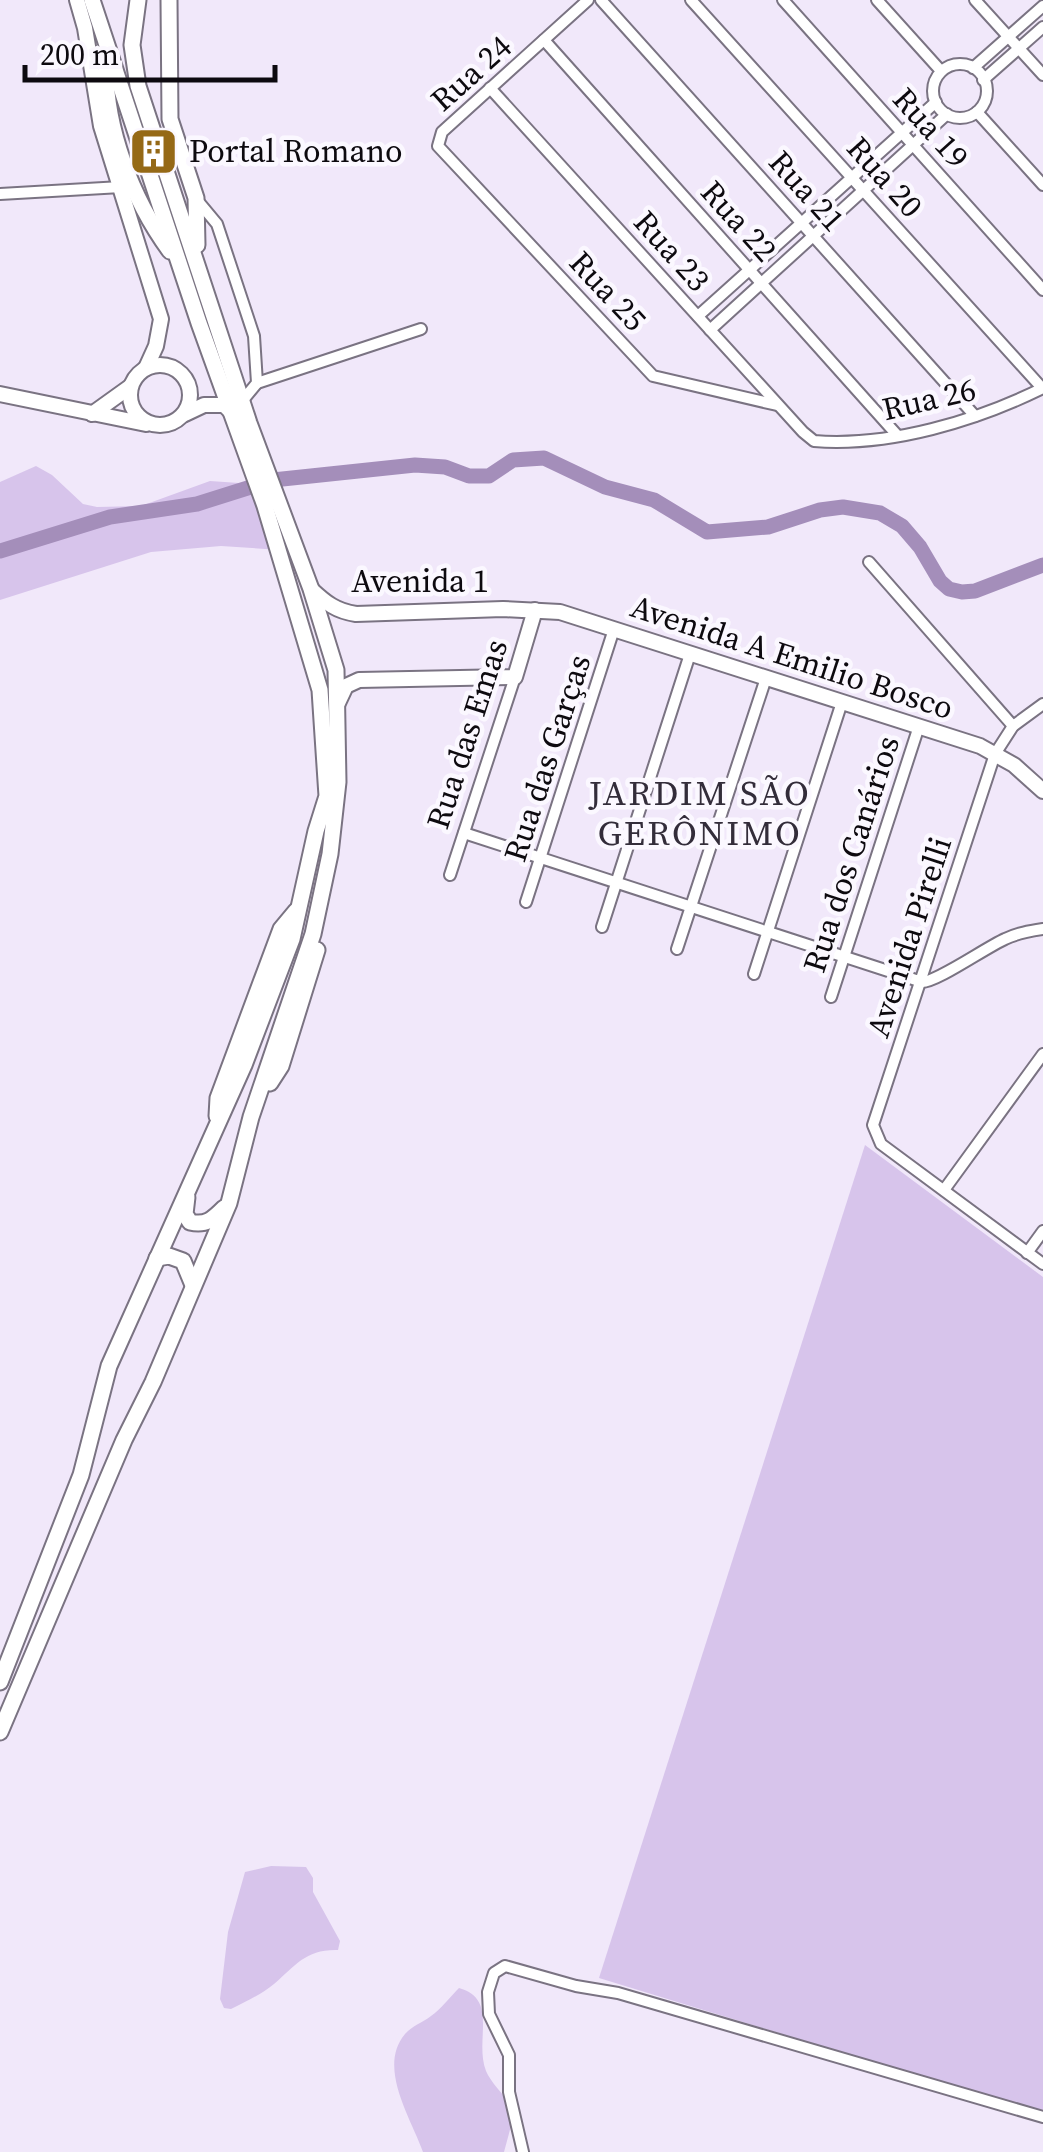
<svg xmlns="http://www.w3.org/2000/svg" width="1043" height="2152" font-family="'Source Serif 4',serif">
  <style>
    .green { fill: #d7c4eb }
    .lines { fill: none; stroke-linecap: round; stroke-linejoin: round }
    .river { stroke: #a48eba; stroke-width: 15 }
    .minor-casing { stroke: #7a7382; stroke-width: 14 }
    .secondary-casing { stroke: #7a7382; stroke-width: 18 }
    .primary-casing { stroke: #7a7382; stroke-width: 19 }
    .minor { stroke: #fff; stroke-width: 10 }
    .secondary { stroke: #fff; stroke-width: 14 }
    .primary { stroke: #fff; stroke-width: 15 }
    .labels { text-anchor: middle; stroke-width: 9; stroke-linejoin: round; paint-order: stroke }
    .street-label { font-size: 32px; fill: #0d0a0f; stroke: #fbf8ff }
    .poi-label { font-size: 32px; fill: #0d0a0f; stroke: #fbf8ff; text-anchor: start }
    .neighbourhood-label { font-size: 35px; letter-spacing: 2.5px; fill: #332d3a; stroke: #fbf8ff }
  </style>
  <rect width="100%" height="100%" fill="#f1e8fa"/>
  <g class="green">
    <path d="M36,466L52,475L83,504L97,507L141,506L210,481L239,483L251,489L263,529L280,550L221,546L151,552L0,600V482Z"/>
    <path d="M865,1145L1043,1277V2114L599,1978Z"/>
    <path d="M271,1866L306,1867L313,1878V1892L340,1941L338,1950C306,1949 296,1965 274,1984C262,1994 245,2002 231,2009L224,2008L220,1999L228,1932L245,1872Z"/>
    <path d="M459,1988C499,1999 474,2040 486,2071C492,2085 507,2097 515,2111L504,2152H423C411,2118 377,2067 405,2034C413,2025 422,2023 431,2016C441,2009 450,1997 459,1988Z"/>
  </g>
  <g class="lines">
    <path class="river" d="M0,551L110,517L197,504L273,480L415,465L445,467L469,476H489L513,460L544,458L605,487L654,500L707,532L768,527L820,510L843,507L880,513L902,526L920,547L940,581L949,589L962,592L975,591L1043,565"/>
    <defs>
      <g id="minor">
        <path d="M588,0L442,132L438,146L653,376L777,405"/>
        <path d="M601,0L975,416"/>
        <path d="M691,0L1042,388"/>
        <path d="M783,0L1043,290"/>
        <path d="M877,0L941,71"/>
        <path d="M975,0L1043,75"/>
        <path d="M544,40L897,435"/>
        <circle cx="960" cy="91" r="27"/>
        <path d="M973,68L1043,6"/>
        <path d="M983,80L1043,27"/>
        <path d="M490,88L803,432L814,441C890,447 976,421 1043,388"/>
        <path d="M977,112L1043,185"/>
        <path d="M0,194L121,187"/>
        <path d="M197,200L217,224L254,336L257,383L243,400"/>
        <path d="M698,316L936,102"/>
        <path d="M710,330L947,114"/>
        <path d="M257,383L421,329"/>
        <path d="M869,562L1013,726"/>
        <path d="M1043,704L1013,726L995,754L873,1125L881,1144L1043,1264"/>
        <path d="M464,833L922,982C937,982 985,948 1005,939C1017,933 1030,931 1043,929"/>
        <path d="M450,875L515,677"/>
        <path d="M526,902L614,629"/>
        <path d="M602,927L690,654"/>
        <path d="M677,949L766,678"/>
        <path d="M754,974L842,702"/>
        <path d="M831,997L919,726"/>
        <path d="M944,1190L1043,1054"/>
        <path d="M1027,1253L1043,1231"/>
        <path d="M523,2152L509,2092V2055L489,2014L488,1992L494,1973L505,1966L576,1986L618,1993L1043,2117"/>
      </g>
      <g id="secondary">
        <path d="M77,0L85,28L101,126L161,319L156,346L146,368"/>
        <circle cx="160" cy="395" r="30"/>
        <path d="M0,394L146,424"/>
        <path d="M92,414L131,386"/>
        <path d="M185,414L204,405H224L232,413"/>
        <path d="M311,589C326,603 336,611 356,614L503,609L560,612L980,746L1014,765L1043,791"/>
        <path d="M338,703L346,686L359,680L515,677L535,610"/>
      </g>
      <g id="primary">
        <path d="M169,0L170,119L196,198L197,245"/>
        <path d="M106,63C104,127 132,199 170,251"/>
        <path d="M270,1083L281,1066L317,950"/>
        <path d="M217,1116L218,1098L281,929L296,911"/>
        <path d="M187,1197L185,1214L190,1222C206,1226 213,1219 224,1208"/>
        <path d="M157,1258L169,1256L183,1261L193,1285"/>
        <path d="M0,1682L81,1475L109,1366L244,1065L292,939L316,831L327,796L320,690L265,506L199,323L92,0"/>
        <path d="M0,1732L124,1440L153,1382L229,1203L251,1117L313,934L330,854L338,782L336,670L311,589L249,423L138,86L132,45L138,0"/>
      </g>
    </defs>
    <use href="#minor" class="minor-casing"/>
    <use href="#secondary" class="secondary-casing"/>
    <use href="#primary" class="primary-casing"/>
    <use href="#minor" class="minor"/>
    <use href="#secondary" class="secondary"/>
    <use href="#primary" class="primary"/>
  </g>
  <defs>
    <symbol id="building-square" viewBox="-11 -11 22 22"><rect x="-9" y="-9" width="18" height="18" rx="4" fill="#956916" stroke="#fbf8ff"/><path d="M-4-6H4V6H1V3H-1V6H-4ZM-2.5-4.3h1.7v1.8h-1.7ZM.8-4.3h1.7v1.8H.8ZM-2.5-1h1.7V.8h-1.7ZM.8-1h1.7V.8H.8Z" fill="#fff"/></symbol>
  </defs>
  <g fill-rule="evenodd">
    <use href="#building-square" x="126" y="124" width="55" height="55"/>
  </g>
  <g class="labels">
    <g class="street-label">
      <text transform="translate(471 73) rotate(-42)" y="11">Rua 24</text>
      <text transform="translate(931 128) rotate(48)" y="11">Rua 19</text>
      <text transform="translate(885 177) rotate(48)" y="11">Rua 20</text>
      <text transform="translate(807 191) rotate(48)" y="11">Rua 21</text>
      <text transform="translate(739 221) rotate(48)" y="11">Rua 22</text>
      <text transform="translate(672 251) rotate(48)" y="11">Rua 23</text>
      <text transform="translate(608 291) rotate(47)" y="11">Rua 25</text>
      <text transform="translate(929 399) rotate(-13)" y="11">Rua 26</text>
      <text x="420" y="592">Avenida 1</text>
      <text transform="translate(792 657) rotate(18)" y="11">Avenida A Emilio Bosco</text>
      <text transform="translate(467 734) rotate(-72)" y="11">Rua das Emas</text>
      <text transform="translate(547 758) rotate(-72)" y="11">Rua das Garças</text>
      <text transform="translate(851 854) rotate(-72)" y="11">Rua dos Canários</text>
      <text transform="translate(909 937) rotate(-72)" y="11">Avenida Pirelli</text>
    </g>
    <g class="poi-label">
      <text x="189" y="162">Portal Romano</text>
    </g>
    <g class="neighbourhood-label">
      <text x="700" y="805">JARDIM SÃO<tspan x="700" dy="40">GERÔNIMO</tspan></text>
    </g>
  </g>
  <path d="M25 65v15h250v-15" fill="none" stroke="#0d0a0f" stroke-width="5"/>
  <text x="40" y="65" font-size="30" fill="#0d0a0f" stroke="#fbf8ff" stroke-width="8" paint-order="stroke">200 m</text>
</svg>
